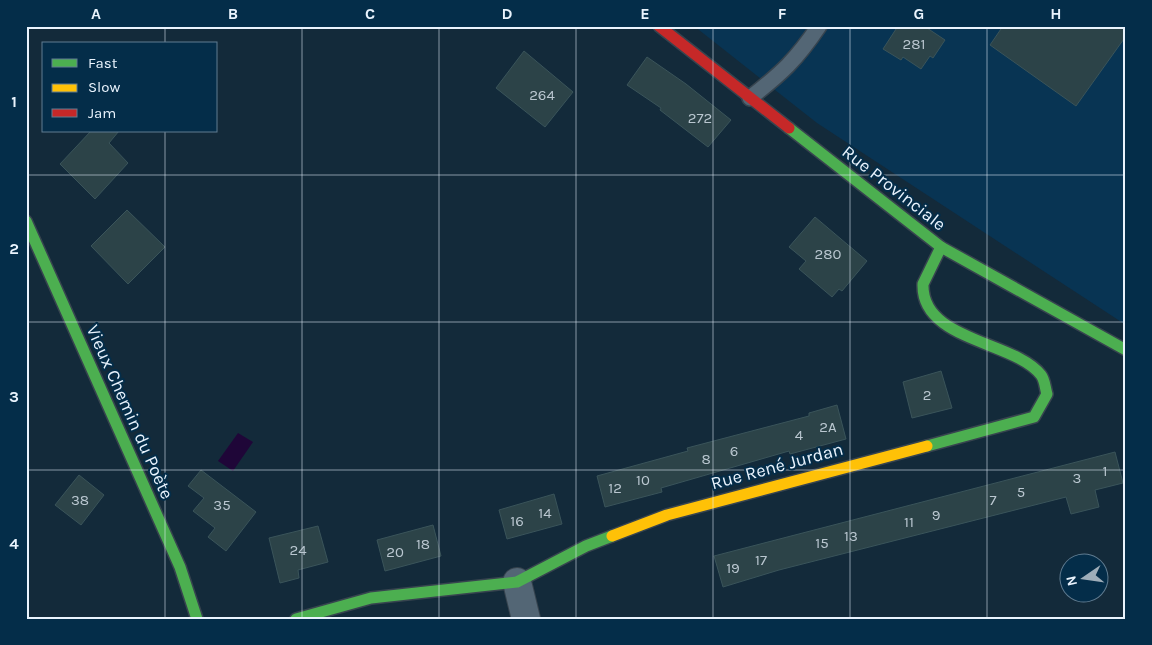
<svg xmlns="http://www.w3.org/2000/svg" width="1152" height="645" font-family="Karla,sans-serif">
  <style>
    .built { fill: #083453 }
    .water { fill: #1f0638 }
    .building { fill: #2c4348; stroke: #3a545a }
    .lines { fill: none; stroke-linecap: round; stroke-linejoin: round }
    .lane-casing { stroke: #37444f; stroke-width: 18 }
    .street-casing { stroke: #37444f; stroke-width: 30 }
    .fast-casing { stroke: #37444f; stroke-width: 14 }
    .slow-casing { stroke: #37444f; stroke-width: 14 }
    .jam-casing { stroke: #37444f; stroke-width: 14 }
    .lane { stroke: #536675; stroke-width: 15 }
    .street { stroke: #536675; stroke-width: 28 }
    .fast { stroke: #4caf50; stroke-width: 11 }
    .slow { stroke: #ffc107; stroke-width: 11 }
    .jam { stroke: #c62828; stroke-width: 11 }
    .grid { fill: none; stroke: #e9f3fd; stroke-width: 1; stroke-opacity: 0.55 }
    .labels { text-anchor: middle; stroke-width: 4; stroke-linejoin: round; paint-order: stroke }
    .number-label { font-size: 15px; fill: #bac7d0 }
    .street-label { font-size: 18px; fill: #e9f3fd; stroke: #042d49 }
    .neatline { fill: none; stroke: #e9f3fd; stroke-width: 2 }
    .grid-label { font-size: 16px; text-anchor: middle; font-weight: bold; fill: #e9f3fd }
  </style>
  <rect width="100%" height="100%" fill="#132a3a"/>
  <path class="built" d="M694,26H1126V325L817,123Z"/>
  <path class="water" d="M238,433L253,442L233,471L218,461Z"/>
  <g class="building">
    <path d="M898,26H924L945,40L933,58L930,56L921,69L903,57L901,60L883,49Z"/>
    <path d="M1003,26H1126V36L1076,106L990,45Z"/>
    <path d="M524,51L573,92L545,127L496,88Z"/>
    <path d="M647,57L686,84L731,120L708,147L660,110L661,108L627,85Z"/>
    <path d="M91,131H119L109,143L128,163L95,199L60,164Z"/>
    <path d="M127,210L165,247L128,284L91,246Z"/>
    <path d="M815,217L867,261L842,291L839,289L832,297L799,269L806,261L789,247Z"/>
    <path d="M941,371L952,408L912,418L903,382Z"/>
    <path d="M837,405L846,439L790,454L789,451L661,488L662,492L605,507L597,476L688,451L687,448L809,416V413Z"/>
    <path d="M1115,452L1123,483L1095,490L1099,507L1071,514L1066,497L779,570L723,587L714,556Z"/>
    <path d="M201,470L256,512L226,551L208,537L215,528L193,511L204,498L188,486Z"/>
    <path d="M79,475L104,495L81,525L55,505Z"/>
    <path d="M554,494L562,524L507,539L499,510Z"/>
    <path d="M433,525L441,556L385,571L377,540Z"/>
    <path d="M318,526L328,562L298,570L299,578L280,583L269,538Z"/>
  </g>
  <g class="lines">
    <defs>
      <path id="lane" d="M750,98C782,73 796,60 819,26"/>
      <path id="street" d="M517,582L526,619"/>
      <g id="fast">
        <path d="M789,128L941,247L1126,350"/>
        <path d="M26,221L180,567L197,619"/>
        <path d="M927,446L1034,417L1047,394C1045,388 1045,380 1041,375C1015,341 921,341 923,284L941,247"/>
        <path d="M296,619L371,598L517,582L586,546L612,536"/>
      </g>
      <path id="slow" d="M612,536L667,515L927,446"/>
      <path id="jam" d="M659,26L789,128"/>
    </defs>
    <use href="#lane" class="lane-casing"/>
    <use href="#street" class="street-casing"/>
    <use href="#fast" class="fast-casing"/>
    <use href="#slow" class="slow-casing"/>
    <use href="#jam" class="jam-casing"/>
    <use href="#lane" class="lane"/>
    <use href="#street" class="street"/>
    <use href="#fast" class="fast"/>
    <use href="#slow" class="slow"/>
    <use href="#jam" class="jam"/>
  </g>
  <path class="grid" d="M165,26V44M302,26V619M439,26V619M576,26V619M713,26V619M850,26V619M987,26V619M165,131V619M26,175H1126M26,322H1126M26,470H1126"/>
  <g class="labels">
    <g class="number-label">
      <text x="914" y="49">281</text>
      <text x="542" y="100">264</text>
      <text x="700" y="123">272</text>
      <text x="828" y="259">280</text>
      <text x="927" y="400">2</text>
      <text x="828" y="432">2A</text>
      <text x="799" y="440">4</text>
      <text x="734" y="456">6</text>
      <text x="706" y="464">8</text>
      <text x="1105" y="476">1</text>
      <text x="1077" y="483">3</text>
      <text x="643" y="485">10</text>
      <text x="615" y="493">12</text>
      <text x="1021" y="497">5</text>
      <text x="80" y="505">38</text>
      <text x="993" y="505">7</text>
      <text x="222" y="510">35</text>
      <text x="545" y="518">14</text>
      <text x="936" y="520">9</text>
      <text x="517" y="526">16</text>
      <text x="909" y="527">11</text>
      <text x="851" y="541">13</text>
      <text x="822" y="548">15</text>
      <text x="423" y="549">18</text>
      <text x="298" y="555">24</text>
      <text x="395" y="557">20</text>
      <text x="761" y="565">17</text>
      <text x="733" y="573">19</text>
    </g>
    <g class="street-label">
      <text transform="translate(894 188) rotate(38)" y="6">Rue Provinciale</text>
      <text transform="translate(130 412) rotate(66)" y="6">Vieux Chemin du Poète</text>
      <text transform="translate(777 466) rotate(-15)" y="6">Rue René Jurdan</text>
    </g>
  </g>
  <rect width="1152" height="645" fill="none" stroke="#042d49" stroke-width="55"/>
  <rect x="42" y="42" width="175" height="90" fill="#042d49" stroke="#607c91"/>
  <rect x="52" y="59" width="25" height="8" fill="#4caf50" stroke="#607c91"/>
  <text x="88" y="68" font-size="15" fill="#e9f3fd">Fast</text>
  <rect x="52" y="84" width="25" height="8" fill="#ffc107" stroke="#607c91"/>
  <text x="88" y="92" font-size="15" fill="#e9f3fd">Slow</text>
  <rect x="52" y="109" width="25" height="8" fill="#c62828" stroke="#607c91"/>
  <text x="88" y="118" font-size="15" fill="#e9f3fd">Jam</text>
  <g transform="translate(1084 578) rotate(257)"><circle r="24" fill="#042d49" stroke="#607c91"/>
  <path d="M0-4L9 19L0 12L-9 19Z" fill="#9eadb9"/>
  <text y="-8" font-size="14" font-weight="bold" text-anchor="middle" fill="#e9f3fd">N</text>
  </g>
  <rect x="28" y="28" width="1096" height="590" class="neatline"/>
  <g class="grid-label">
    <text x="96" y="19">A</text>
    <text x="233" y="19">B</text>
    <text x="370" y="19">C</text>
    <text x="507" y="19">D</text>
    <text x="645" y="19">E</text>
    <text x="782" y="19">F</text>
    <text x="919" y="19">G</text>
    <text x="1056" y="19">H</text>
    <text x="14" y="107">1</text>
    <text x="14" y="254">2</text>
    <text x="14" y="402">3</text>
    <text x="14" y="549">4</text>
  </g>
</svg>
